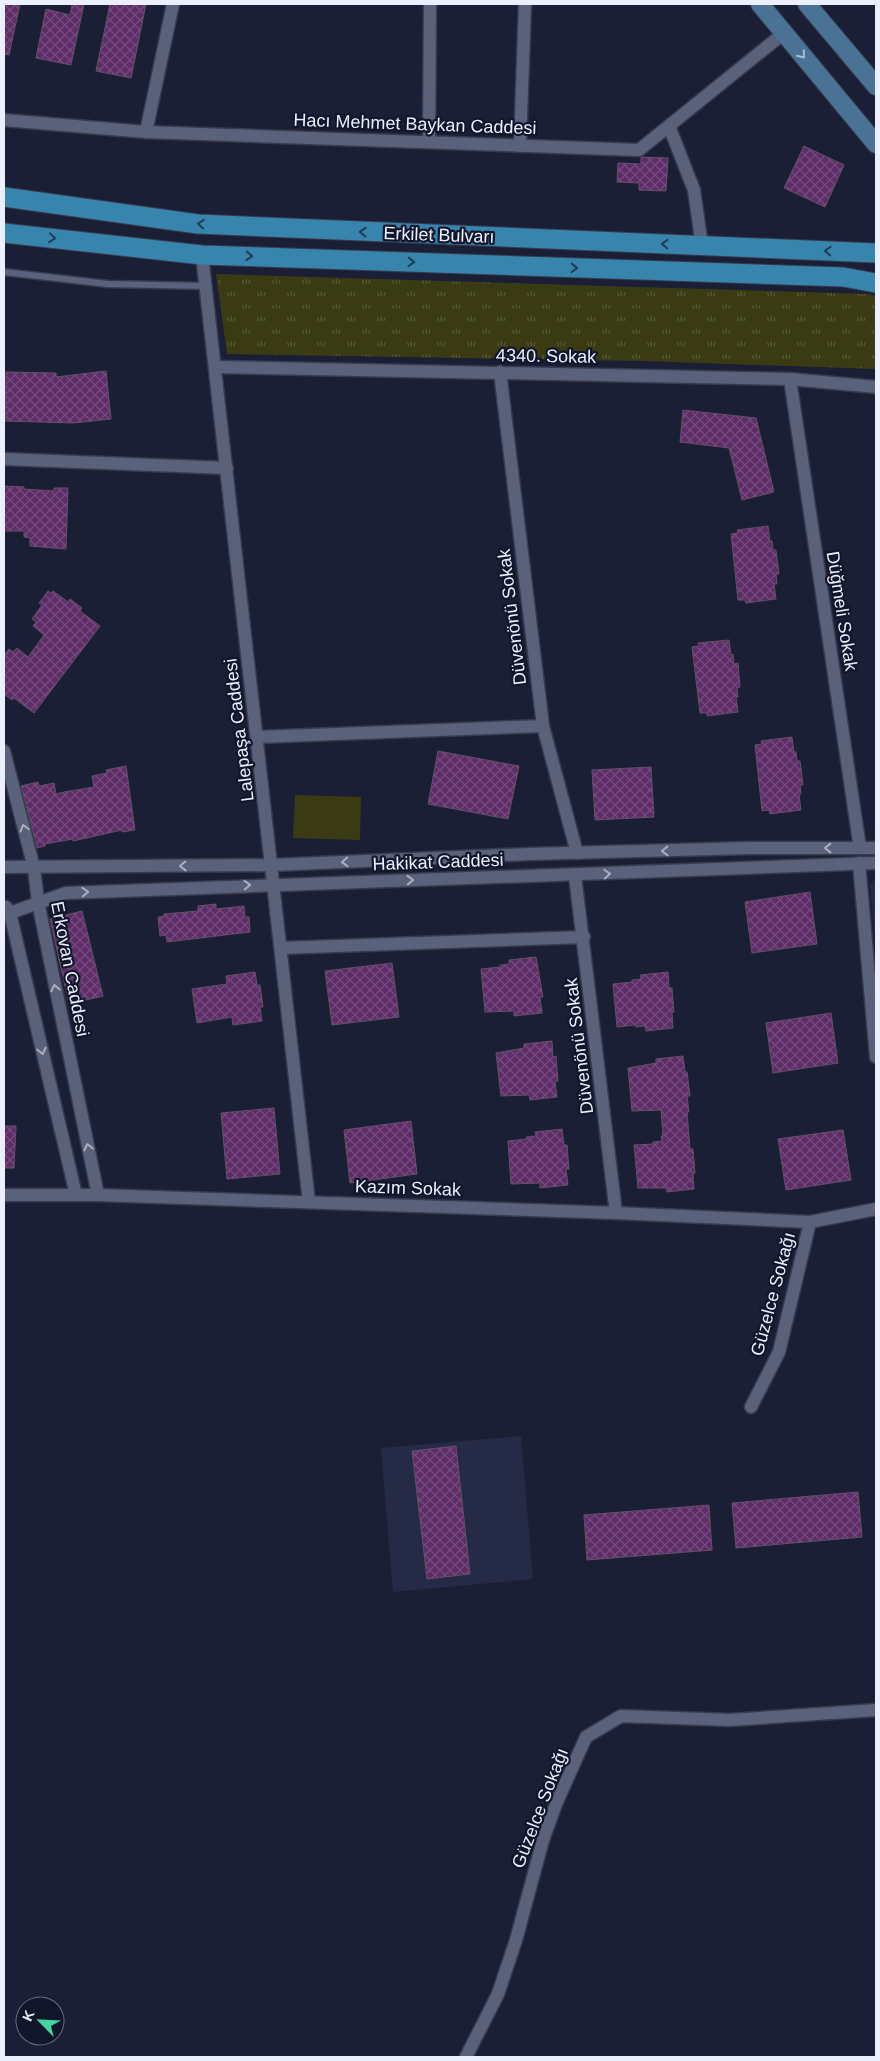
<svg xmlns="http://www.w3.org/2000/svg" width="880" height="2061" font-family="Arial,sans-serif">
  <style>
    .built { fill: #252a46 }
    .grass { fill: #3a3b12 }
    .park { fill: url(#park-tufts) }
    .building { fill: url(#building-cross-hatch); stroke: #635066 }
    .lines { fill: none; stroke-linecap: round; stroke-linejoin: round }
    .lane-casing { stroke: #383b4e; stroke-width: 9 }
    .street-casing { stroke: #383b4e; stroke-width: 15 }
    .secondary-casing { stroke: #383b4e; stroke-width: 20 }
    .primary-casing { stroke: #383b4e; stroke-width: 21 }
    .lane { stroke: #5a617b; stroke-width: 6 }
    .street { stroke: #5a617b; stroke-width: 12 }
    .secondary { stroke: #497294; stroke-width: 18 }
    .primary { stroke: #3784ac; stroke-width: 19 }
    .oneway { stroke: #aabdd4 }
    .oneway2 { stroke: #1f3c58 }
    .oneway3 { stroke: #aaafc4 }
    .labels { text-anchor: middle; stroke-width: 4.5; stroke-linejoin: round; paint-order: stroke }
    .street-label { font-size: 18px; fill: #ebefff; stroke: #12162b }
  </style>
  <defs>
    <pattern id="park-tufts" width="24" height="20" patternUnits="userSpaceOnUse" patternTransform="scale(1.25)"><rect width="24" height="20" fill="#3a3b12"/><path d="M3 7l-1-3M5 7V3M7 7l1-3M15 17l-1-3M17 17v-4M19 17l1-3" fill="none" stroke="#575836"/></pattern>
    <pattern id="building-cross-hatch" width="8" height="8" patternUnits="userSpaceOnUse" patternTransform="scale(1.25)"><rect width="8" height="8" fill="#5e2c67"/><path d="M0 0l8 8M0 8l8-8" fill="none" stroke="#754b7e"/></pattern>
  </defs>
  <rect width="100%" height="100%" fill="#1b1f36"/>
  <g class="built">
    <path d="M876,878V951L870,884Z"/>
    <path d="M521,1436L533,1579L393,1592L381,1448Z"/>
  </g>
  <path class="grass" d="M295,795L361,797L360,840L293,838Z"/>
  <path class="park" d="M216,274L867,294L876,296V369L643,361L227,354Z"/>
  <g class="building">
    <path d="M4,4H20L9,55L4,54Z"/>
    <path d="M72,4H84L71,65L36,58L46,9L70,15Z"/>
    <path d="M110,4H146L131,78L96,71Z"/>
    <path d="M804,146L844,165L825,207L784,188Z"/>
    <path d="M641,157L668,158L666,191L639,190V183L617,182L618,163L641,164Z"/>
    <path d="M106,371L111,419L73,423L5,421L6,372L56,373V377Z"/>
    <path d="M683,410L756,418L774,492L742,500L729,448L680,442Z"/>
    <path d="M4,486L24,487V489L54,491V488H68L66,549L30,546V538L24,537V531H4Z"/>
    <path d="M768,526L770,541H772L773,550H776L779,574H776L777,584H774L776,599L746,603L745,600H738L731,534L738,533L737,530Z"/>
    <path d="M48,591L51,593L53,591L68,602L70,599L82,608L80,611L100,626L34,713L14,698L12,700L4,694V655L9,649L13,652L17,648L28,657L44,635L33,626L36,622L32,619L42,605L39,603Z"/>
    <path d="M729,640L731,655L733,654L734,664L738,663L740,687L737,688L738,697H736L738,712L707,716V713H700L692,647L699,646L698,643Z"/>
    <path d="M792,737L794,752H796L797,761H800L803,785H800L801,794L799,795L801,810L770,814L769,810L762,811L755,745L762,744L761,741Z"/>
    <path d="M438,751L519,766L508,819L428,804Z"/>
    <path d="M126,766L135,830L122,832V830L73,841V839L45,844V846L37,848L21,786L38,782L39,786L54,783L56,794L64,792L94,787L92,776L107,773L106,770Z"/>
    <path d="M651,767L654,817L595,820L592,770Z"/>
    <path d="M810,892L817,944L752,953L745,902Z"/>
    <path d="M216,904V909L244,906L245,917H249L250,932L167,942L166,935L160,936L158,917L164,916V914L198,911V906Z"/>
    <path d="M82,911L103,996L69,1004L50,919Z"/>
    <path d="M536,957L543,997H540L542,1013L514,1016V1011L485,1012L481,969L500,967V965L509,964V960Z"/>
    <path d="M392,963L399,1017L332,1025L325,971Z"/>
    <path d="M255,972L257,985H260L263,1007H260L262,1021L233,1025L232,1017L197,1023L192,989L227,984L226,976Z"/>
    <path d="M668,972L669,988H672L674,1012H672L673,1028L646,1031L645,1026L636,1027V1025L617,1027L613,984L632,982V980L641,979L640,975Z"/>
    <path d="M831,1013L838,1063L773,1073L766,1023Z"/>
    <path d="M552,1041L553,1057L556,1056L558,1081H555L557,1097L530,1100L529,1095L501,1096L496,1053L524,1048V1044Z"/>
    <path d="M683,1056L685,1072H687L690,1096H687L689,1112H687L690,1149H693L695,1173L693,1174L694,1189L667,1192L666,1188H638L634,1145L653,1144V1142L662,1141L661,1136H663L661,1110L632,1111L628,1068L656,1063V1059Z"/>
    <path d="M274,1108L280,1174L227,1179L221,1113Z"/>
    <path d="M411,1121L417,1174L350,1183L344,1130Z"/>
    <path d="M4,1126H16L14,1168H4Z"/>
    <path d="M562,1129L564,1145H567L569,1169H566L568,1185L540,1188V1183L511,1184L508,1141L527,1139L526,1137L536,1136L535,1132Z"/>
    <path d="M843,1130L851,1180L786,1190L778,1139Z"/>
    <path d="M456,1446L470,1574L427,1579L412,1451Z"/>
    <path d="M858,1492L862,1537L736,1548L732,1503Z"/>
    <path d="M709,1505L712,1550L587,1560L584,1515Z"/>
  </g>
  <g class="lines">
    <defs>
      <path id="lane" d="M4,272L108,284L206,286"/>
      <g id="street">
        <path d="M4,120L146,132L639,150L784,33"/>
        <path d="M669,126L694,190L702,246"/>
        <path d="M146,132L173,4"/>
        <path d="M429,142L430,4"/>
        <path d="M520,146L525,4"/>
        <path d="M202,255L309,1202"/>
        <path d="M215,367L790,379L876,387"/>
        <path d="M500,372L543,726L577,853"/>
        <path d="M790,379L860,848"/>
        <path d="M4,459L227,468"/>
        <path d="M258,737L543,726"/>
        <path d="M4,751L34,868L38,902L98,1195"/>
        <path d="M859,863L876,1057"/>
        <path d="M4,867L272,865L529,854L748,848H876"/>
        <path d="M575,876L616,1213"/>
        <path d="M6,907L10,913L76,1195"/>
        <path d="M4,911L10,913L66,893L876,863"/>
        <path d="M281,948L584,937"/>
        <path d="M4,1195H98L616,1213L810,1222"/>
        <path d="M751,1407L779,1352L810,1222L876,1209"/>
        <path d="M466,2057L498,1994L516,1940L543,1840L556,1804L586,1737L621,1716L730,1720L876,1710"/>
      </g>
      <g id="secondary">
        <path d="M760,4L876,144"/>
        <path d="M807,4L876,86"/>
      </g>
      <g id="primary">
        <path d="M4,197L198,224L876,253"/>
        <path d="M4,233L202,255L843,277L876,283"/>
      </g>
    </defs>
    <use href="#lane" class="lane-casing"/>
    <use href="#street" class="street-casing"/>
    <use href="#secondary" class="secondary-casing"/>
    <use href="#primary" class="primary-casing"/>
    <use href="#lane" class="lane"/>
    <use href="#street" class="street"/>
    <use href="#secondary" class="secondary"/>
    <use href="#primary" class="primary"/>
  </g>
  <defs><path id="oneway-chevron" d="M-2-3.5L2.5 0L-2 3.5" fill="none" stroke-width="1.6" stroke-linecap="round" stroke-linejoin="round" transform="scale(1.25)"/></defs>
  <use class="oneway" href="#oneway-chevron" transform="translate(802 55) rotate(51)"/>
  <g class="oneway2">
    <use href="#oneway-chevron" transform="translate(201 224) rotate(-176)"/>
    <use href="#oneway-chevron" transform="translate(363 232) rotate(-178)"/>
    <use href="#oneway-chevron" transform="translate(52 238) rotate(6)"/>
    <use href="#oneway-chevron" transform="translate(665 244) rotate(-178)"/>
    <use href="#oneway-chevron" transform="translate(828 251) rotate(-178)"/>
    <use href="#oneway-chevron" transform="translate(249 256) rotate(2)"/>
    <use href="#oneway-chevron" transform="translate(411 262) rotate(2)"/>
    <use href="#oneway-chevron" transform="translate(574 268) rotate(2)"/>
  </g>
  <g class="oneway3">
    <use href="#oneway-chevron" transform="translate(24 828) rotate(-105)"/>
    <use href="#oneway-chevron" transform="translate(828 848) rotate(180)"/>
    <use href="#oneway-chevron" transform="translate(665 851) rotate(179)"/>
    <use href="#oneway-chevron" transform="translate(345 862) rotate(177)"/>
    <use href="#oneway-chevron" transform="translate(183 866) rotate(179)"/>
    <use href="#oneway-chevron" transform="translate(607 874) rotate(-3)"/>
    <use href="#oneway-chevron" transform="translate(410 880) rotate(-2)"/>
    <use href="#oneway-chevron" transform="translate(247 885) rotate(-2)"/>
    <use href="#oneway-chevron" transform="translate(85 892) rotate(-2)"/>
    <use href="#oneway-chevron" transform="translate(55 988) rotate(-102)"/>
    <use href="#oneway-chevron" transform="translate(42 1051) rotate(77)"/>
    <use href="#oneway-chevron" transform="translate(88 1147) rotate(-102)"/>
  </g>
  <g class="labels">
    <g class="street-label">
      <text transform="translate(415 124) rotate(2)" y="6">Hacı Mehmet Baykan Caddesi</text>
      <text transform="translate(439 235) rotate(2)" y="6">Erkilet Bulvarı</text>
      <text transform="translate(546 356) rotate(1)" y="6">4340. Sokak</text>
      <text transform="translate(842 611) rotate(81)" y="6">Düğmeli Sokak</text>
      <text transform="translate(512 617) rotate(-97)" y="6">Düvenönü Sokak</text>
      <text transform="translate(239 730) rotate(-97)" y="6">Lalepaşa Caddesi</text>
      <text transform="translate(438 862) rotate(-2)" y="6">Hakikat Caddesi</text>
      <text transform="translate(70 969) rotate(79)" y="6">Erkovan Caddesi</text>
      <text transform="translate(579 1046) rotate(-97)" y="6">Düvenönü Sokak</text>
      <text transform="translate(408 1188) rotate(2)" y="6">Kazım Sokak</text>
      <text transform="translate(773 1294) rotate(-75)" y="6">Güzelce Sokağı</text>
      <text transform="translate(540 1808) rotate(-69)" y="6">Güzelce Sokağı</text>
    </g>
  </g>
  <rect width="880" height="2061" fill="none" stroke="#ebefff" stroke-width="10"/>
  <g transform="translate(40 2021) rotate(294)"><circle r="24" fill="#12162b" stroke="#696d80"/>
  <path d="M0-4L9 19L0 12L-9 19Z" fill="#45d49f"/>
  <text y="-8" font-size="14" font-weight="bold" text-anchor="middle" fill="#ebefff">K</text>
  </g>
</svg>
